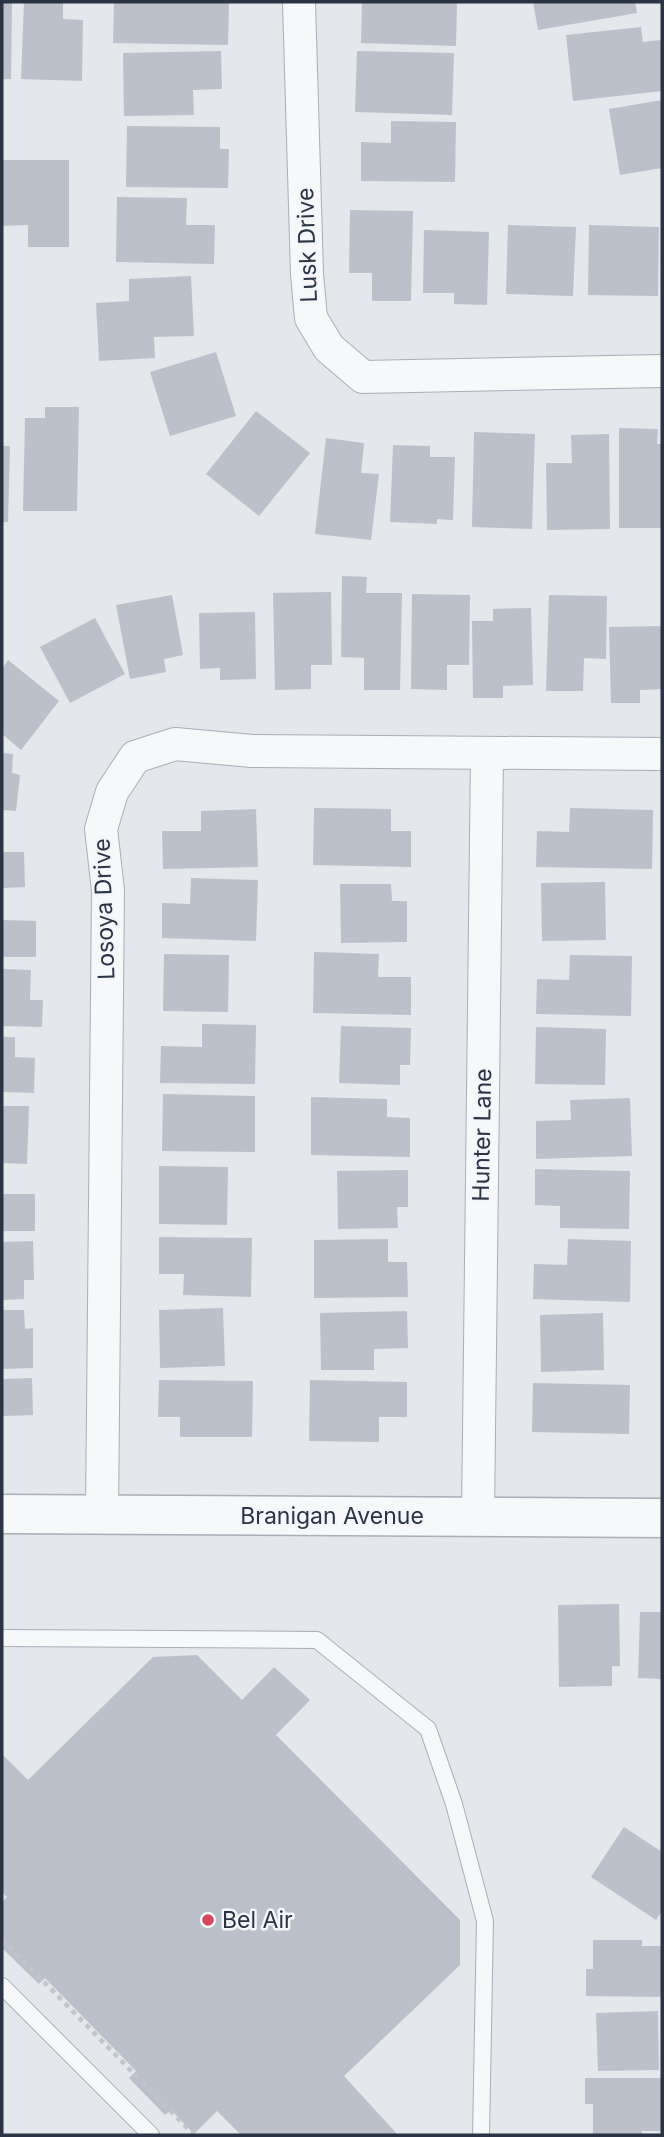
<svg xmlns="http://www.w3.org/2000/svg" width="664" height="2137" font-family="Inter,sans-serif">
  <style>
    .building { fill: #bbc0ca }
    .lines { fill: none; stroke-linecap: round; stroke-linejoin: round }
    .service-casing { stroke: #a9aeb7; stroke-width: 18 }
    .minor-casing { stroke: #a9aeb7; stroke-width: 34 }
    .tertiary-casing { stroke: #a9aeb7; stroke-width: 41 }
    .path { stroke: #c2c5cb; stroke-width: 4.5; stroke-dasharray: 5 5; stroke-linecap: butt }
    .service { stroke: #f7f8fa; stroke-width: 16 }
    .minor { stroke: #f7f8fa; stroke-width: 32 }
    .tertiary { stroke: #f7f8fa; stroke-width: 38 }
    .poi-dot { fill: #d1495b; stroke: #f4f6f9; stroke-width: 2.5 }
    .labels { text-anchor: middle; stroke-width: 5; stroke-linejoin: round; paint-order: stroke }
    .street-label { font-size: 23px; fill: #2b3445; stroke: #f4f6f9 }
    .poi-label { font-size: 23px; fill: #2b3445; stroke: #f4f6f9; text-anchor: start }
  </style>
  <rect width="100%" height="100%" fill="#e4e7ec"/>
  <g class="building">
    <path d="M2,2H12L11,79H2Z"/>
    <path d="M24,2H63V19L83,20L82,81L21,79Z"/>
    <path d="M114,2H229L228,45L113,43Z"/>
    <path d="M362,2H457L456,46L361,43Z"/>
    <path d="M533,2H635L637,13L538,30Z"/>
    <path d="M641,27L643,42L661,40L662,91L573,101L566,35Z"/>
    <path d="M221,51L222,89L193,90L194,115L124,116L123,53Z"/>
    <path d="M357,51L454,53L452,115L355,112Z"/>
    <path d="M662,100V168L620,175L609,109Z"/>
    <path d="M391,121L456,122L455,182L361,181V142L391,143Z"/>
    <path d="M127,126L220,127V149H229L228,188L126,187Z"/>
    <path d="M2,160H69V247H28V225L2,226Z"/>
    <path d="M117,197L187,198L186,225H215L214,264L116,262Z"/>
    <path d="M350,210L413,211L411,301H372V273H349Z"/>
    <path d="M508,225L576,227L573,296L506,294Z"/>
    <path d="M589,225L659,227L658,296L588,295Z"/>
    <path d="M424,230L489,232L487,305L454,304V293H423Z"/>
    <path d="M191,276L194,336L154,337L155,358L99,361L96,303L129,301V279Z"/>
    <path d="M216,352L236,416L170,436L150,372Z"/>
    <path d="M45,407H79L77,511H23L25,418H45Z"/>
    <path d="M256,411L310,453L259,516L206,474Z"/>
    <path d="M619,428L658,429L657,444H662V528H619Z"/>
    <path d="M474,432L535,434L532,529L472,527Z"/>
    <path d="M609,434L610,529L547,530L546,463H572L571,435Z"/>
    <path d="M326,438L364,443L361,473L379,474L371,540L315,534Z"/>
    <path d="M393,445L430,446V457H455L453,520L437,519V524L390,522Z"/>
    <path d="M2,446H10L8,522H2Z"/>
    <path d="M342,576L367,577L366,593H402L400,690H364V658L341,657Z"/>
    <path d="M331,592L332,665H311V689L275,690L273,593Z"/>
    <path d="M412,594L470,595L469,665H447V690L411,689Z"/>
    <path d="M172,595L183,655L164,659L166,672L130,679L116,605Z"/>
    <path d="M549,595L607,596L606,659L584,658L583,691H546Z"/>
    <path d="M531,608L533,685L503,686V698H473L472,621H493V609Z"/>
    <path d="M255,612L256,679L220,680V668L200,669L199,613Z"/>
    <path d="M95,618L125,674L70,703L40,647Z"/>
    <path d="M662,626V689L640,690V703H611L609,627Z"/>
    <path d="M8,660L59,701L21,750L2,734V669Z"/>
    <path d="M2,753L13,754L12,773L20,775L16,811L2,810Z"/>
    <path d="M314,808L391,809V831H411V867L313,865Z"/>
    <path d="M570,808L653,810L652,869L536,867L537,831L569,832Z"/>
    <path d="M256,809L258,867L163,869L162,831H201V811Z"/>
    <path d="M2,852H24L25,887L2,888Z"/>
    <path d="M191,878L258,880L256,941L162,938V903L190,904Z"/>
    <path d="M605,882L606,940L542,941L541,883Z"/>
    <path d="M340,884H391L392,901H407V942L341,943Z"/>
    <path d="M2,920L36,921V957H2Z"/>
    <path d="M314,952L379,954L378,977H411V1015L313,1013Z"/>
    <path d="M164,954L229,955L228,1012L163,1011Z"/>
    <path d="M570,955L632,956L631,1016L536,1014L537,979L569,980Z"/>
    <path d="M2,969L31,970L30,1000H43L42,1027L2,1026Z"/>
    <path d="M202,1024L256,1025L255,1084L160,1083L161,1046L202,1047Z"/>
    <path d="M341,1026L411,1028L410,1065H400V1085L339,1083Z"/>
    <path d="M536,1027L606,1029L605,1085L535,1084Z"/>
    <path d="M2,1037H15V1057L35,1058L34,1093L2,1092Z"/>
    <path d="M163,1094L255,1096V1152L162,1151Z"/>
    <path d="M311,1097L387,1099V1117L410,1118V1157L311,1155Z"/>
    <path d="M630,1098L632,1156L536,1159V1121L571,1120L570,1100Z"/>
    <path d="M2,1106H29L27,1164L2,1163Z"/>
    <path d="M159,1166L228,1167L227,1225L159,1224Z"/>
    <path d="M535,1169L630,1171L629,1229L560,1228V1206L535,1205Z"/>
    <path d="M408,1170V1207H397L398,1228L338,1229L337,1171Z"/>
    <rect x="2" y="1194" width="33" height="37"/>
    <path d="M159,1237L252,1238L251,1297L183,1295L184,1274H159Z"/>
    <path d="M388,1239V1262H407L408,1297L314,1298V1240Z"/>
    <path d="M568,1239L631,1241L630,1302L533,1299L534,1264L567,1265Z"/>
    <path d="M33,1241L34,1280H24V1299L2,1300V1242Z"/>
    <path d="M223,1308L225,1366L160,1368L159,1310Z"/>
    <path d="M2,1310H24L25,1329L33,1328V1368L2,1369Z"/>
    <path d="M407,1311L408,1348L374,1349V1370H321L320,1313Z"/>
    <path d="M603,1313L604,1370L541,1372L540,1315Z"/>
    <path d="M32,1378L33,1415L2,1416V1379Z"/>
    <path d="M159,1380L253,1381L252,1437H180V1417H158Z"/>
    <path d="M310,1380L407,1382V1417H379V1442L309,1441Z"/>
    <path d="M533,1383L630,1385L629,1434L532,1432Z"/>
    <path d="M619,1604L620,1666H612V1686L559,1687L558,1605Z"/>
    <path d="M640,1612H662V1679L638,1678Z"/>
    <path d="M197,1655L242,1700L274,1667L310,1700L276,1735L460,1920V1965L344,2076L398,2135H241L217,2111L194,2134L171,2110L165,2115L129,2078L136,2071L45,1978L39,1984L2,1948L6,1941L2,1937V1902L7,1897L2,1892V1754L28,1780L153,1657Z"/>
    <path d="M624,1827L662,1852V1911L656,1920L591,1877Z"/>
    <path d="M593,1940H642V1946H662V1997L586,1996V1969H593Z"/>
    <path d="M658,2011L659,2070L598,2071L596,2013Z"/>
    <path d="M585,2078H662V2131H642V2135H593V2104H585Z"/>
  </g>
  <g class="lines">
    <defs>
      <g id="service">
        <path d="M2,1638L317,1640L428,1729L454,1804L485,1921L481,2135"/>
        <path d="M2,1986L151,2135"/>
      </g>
      <g id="minor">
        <path d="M299,2L307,274L311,318L329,348L363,377L662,371"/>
        <path d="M102,1515L108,890L101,829L112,792L135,757L175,744L252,751L662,754"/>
        <path d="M478,1517L487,754"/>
      </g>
      <path id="tertiary" d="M2,1514L662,1518"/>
    </defs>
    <use href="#service" class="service-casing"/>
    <use href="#minor" class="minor-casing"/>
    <use href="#tertiary" class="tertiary-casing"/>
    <path class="path" d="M2,1939L194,2135"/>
    <use href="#service" class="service"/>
    <use href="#minor" class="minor"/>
    <use href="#tertiary" class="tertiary"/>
  </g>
  <circle class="poi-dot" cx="208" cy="1920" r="7"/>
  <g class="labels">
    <g class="street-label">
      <text transform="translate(307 245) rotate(-92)" y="8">Lusk Drive</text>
      <text transform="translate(104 909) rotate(-92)" y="8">Losoya Drive</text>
      <text transform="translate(482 1135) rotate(-89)" y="8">Hunter Lane</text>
      <text x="332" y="1524">Branigan Avenue</text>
    </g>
    <g class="poi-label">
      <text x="222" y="1928">Bel Air</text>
    </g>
  </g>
  <rect width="664" height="2137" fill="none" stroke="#2b3445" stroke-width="7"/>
</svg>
